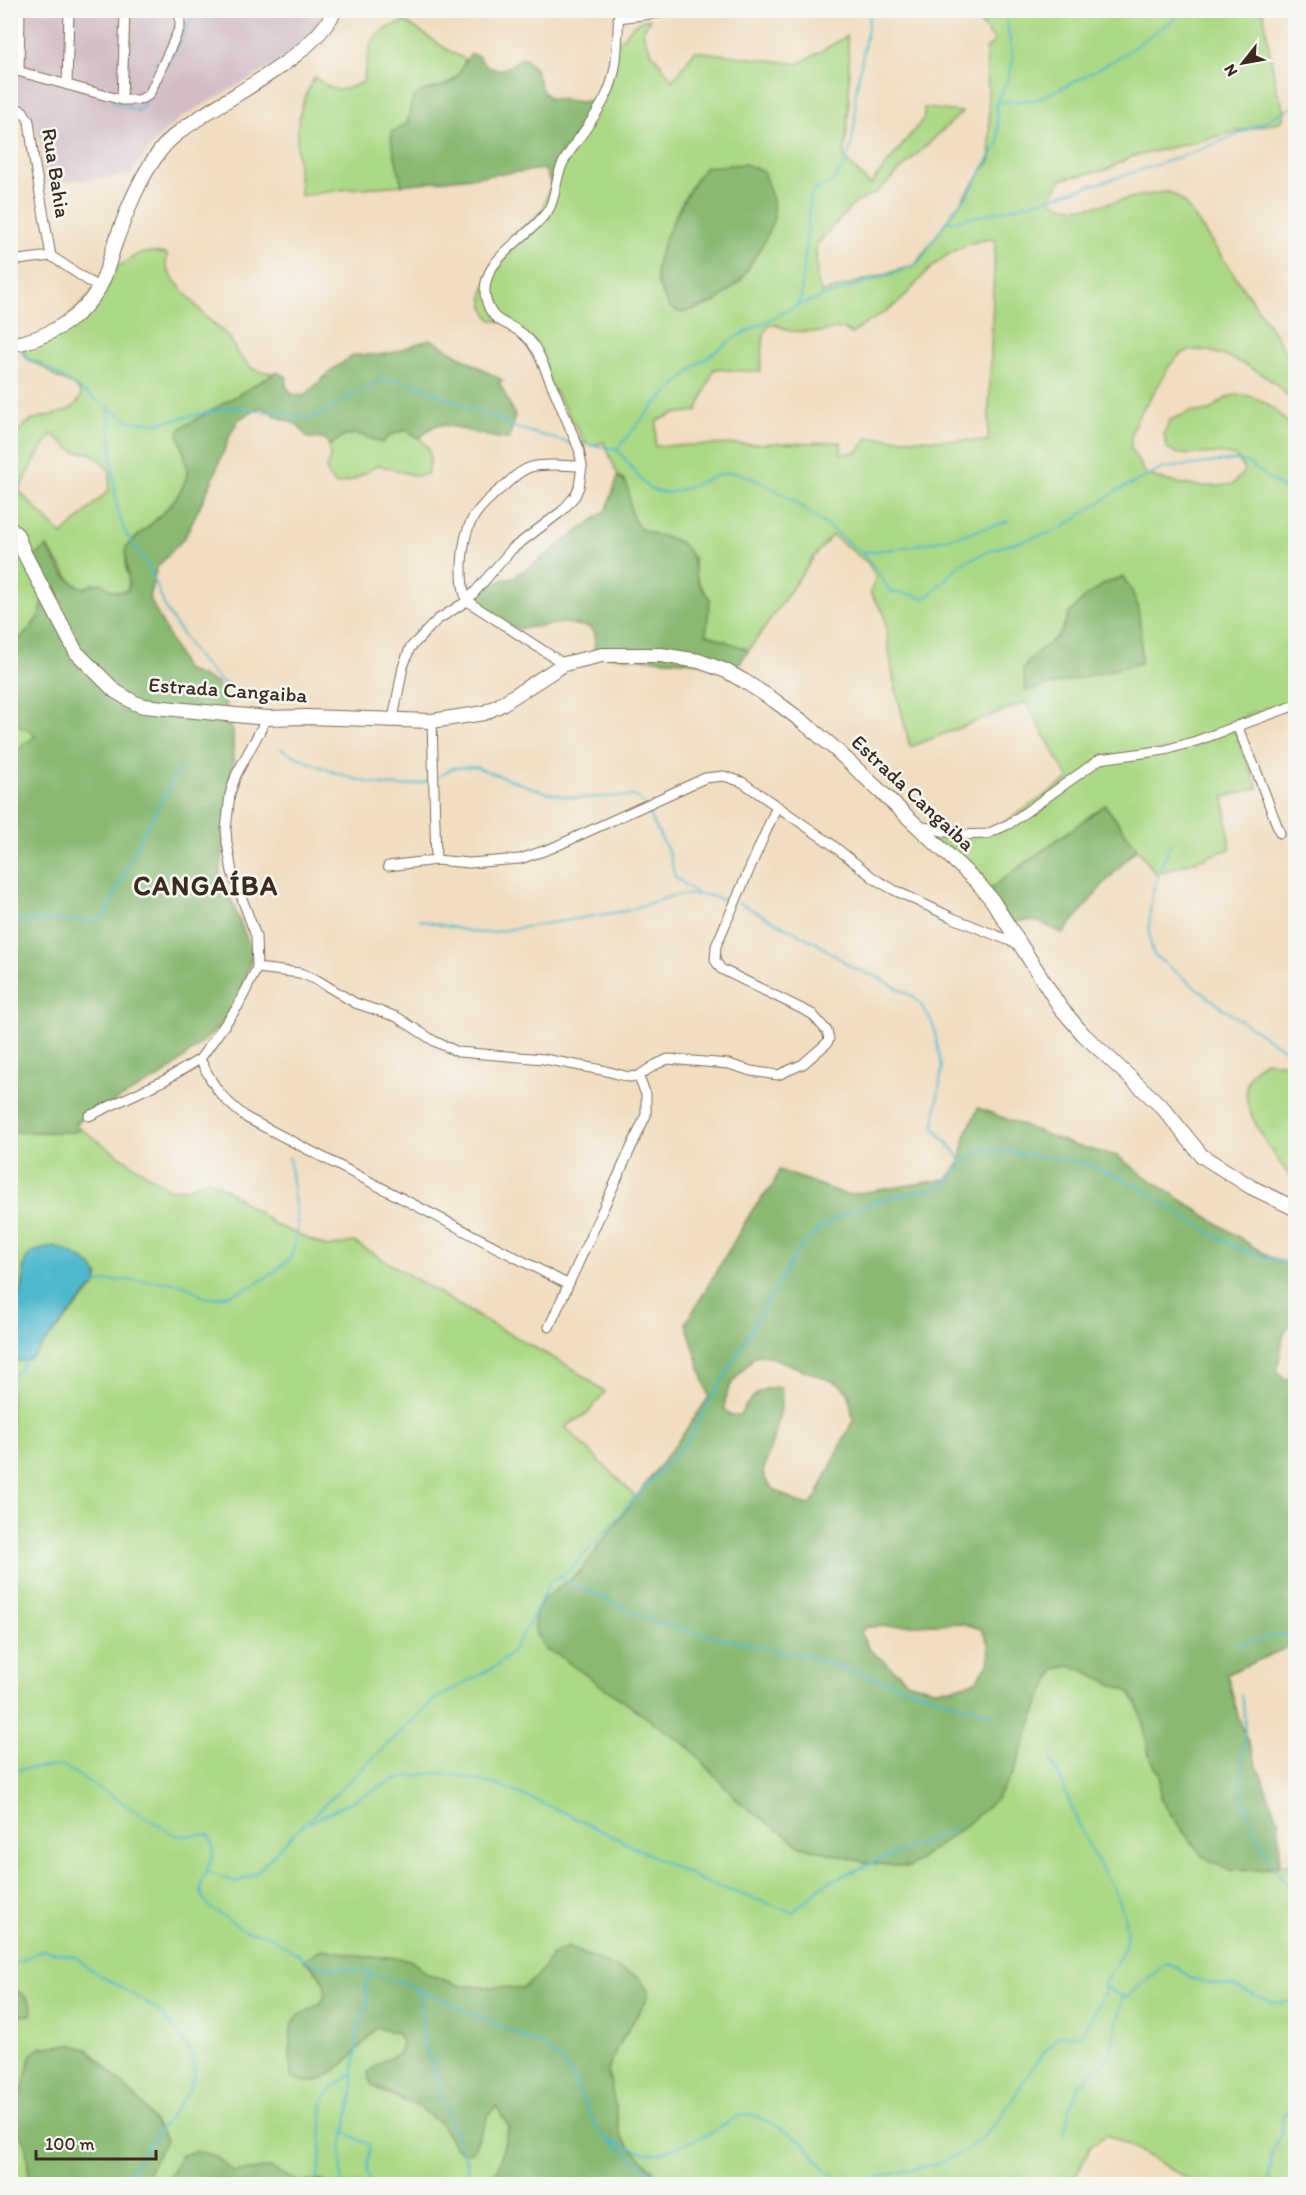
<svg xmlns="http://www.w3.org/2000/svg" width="1306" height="2195" font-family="Itim,sans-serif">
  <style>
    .industrial { fill: #d2bdc6 }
    .green { fill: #acd985; stroke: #748252; stroke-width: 1.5; fill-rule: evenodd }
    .forest { fill: #89b972; stroke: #627248; stroke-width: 1.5; fill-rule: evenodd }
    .water { fill: #4fb9cc; stroke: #457275; stroke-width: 1.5 }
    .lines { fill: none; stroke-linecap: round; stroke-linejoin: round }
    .stream { stroke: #4fb9cc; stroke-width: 2 }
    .street-casing { stroke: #7b6956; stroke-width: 11 }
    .secondary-casing { stroke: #7b6956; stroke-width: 16 }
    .street { stroke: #fff; stroke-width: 9 }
    .secondary { stroke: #fff; stroke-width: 14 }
    .labels { text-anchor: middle; stroke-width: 5; stroke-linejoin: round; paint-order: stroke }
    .street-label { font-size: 21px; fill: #3b2a1e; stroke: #f6f6f2 }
    .district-label { font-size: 27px; font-weight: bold; letter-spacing: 1.5px; fill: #3b2a1e; stroke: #f6f6f2 }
  </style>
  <rect width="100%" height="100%" fill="#f6f6f2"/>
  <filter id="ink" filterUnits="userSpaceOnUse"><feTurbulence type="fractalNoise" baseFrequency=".0167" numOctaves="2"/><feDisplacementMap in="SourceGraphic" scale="12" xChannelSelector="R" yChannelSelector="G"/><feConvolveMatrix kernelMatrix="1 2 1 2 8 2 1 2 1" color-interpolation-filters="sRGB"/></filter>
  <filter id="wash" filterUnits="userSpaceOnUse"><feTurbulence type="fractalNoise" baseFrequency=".008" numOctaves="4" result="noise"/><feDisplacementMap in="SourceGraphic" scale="24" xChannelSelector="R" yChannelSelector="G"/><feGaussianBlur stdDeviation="1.35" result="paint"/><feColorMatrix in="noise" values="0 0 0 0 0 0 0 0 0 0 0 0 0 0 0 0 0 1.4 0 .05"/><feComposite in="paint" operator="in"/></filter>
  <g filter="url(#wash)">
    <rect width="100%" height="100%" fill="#f1ddbf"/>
    <path class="industrial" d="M10,11H326L310,35L278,63L182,117L159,137L128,176L45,183L41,144L28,113L15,101L11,99Z"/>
    <g class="green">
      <path d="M971,11H1263L1276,88L1285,111L1282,121L1131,157L1106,170L1062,179L1050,199C1079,220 1122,196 1154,194C1158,193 1164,192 1168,192C1173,193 1179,199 1184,202L1275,334L1295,372V404C1287,396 1279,385 1269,379C1250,366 1201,339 1180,355C1166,365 1164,379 1154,392C1144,407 1129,426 1131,446C1132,455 1142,466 1146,474C1174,485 1204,489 1233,484L1245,470L1236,456C1229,455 1222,453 1216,453C1198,453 1182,459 1167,448L1164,433L1170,420L1190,412L1211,411C1230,387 1252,392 1275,410C1283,416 1287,425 1295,430V700L1245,716L1232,724L1258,788L1224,797L1230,849L1156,874L1105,805L987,891L932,838L940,835L962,836L995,829L1069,779L1026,702L910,747L893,677L884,613L870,593L876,577L868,563L832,535L813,558L749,650L706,634L710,599L701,589L695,574L694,558L682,544L640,529L632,517L625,480L618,476L604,442L591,446L585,442L515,325L490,319C466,282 511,268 511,236L532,222L543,208L561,153L575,135L596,99L607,87L615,46L633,26L643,20L650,19L643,31C646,52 663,63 672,81L695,51L799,64L847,36C851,76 849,118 844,158L870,185L924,118V108L962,112L876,193L854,204L816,245L817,280L821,293L915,265L991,159L986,49L995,41ZM745,164L742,279L716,302L694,310L656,274C664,237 681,197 705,167ZM995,239L988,441L868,438L857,452L841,454V442L655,446L657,421L673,414L697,411L714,369L760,372L764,334L768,326L775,324L789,331L819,332L843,328L852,334C867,321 884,314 899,302C910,293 918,280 928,271C945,254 970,239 995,239ZM1106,583L1138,608L1141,663L1026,691L1023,669L1035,654L1059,635L1070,613L1085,597Z"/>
      <path d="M405,22C426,33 443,50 465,59C461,84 434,90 413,98L407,124L392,132L402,185L348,189L301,196C296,152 291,116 315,77C334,93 340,93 363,82C372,45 363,34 405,22Z"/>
      <path d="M153,252L167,254L166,263L168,271L174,280L205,316L230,338L237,353L251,368L258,371L275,373L179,431C180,444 186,455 187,468C191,496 144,529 126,547V569L130,580L128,590L119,593L93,584L84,588L75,586L47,547L43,609L31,628L11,648V446C25,402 72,426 81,395C78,384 64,382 54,376C51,374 49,371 46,369C35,362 25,363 21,348L55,333L114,269L138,254ZM52,434L75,452L90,453L98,458L110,471L109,490L62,535L19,491L40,451Z"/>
      <path d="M406,430C426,441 436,450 427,474L417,476L378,465L353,480L336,485L330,478L326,469L330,457L329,446C351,428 359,433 382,443L390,435Z"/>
      <path d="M11,723L28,730L36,736L11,755Z"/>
      <path d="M1266,1061L1287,1064L1295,1074V1184C1276,1155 1215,1087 1266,1061Z"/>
      <path d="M81,1129L170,1190L187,1188L207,1179L221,1186L276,1225L327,1247L354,1242L477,1316L575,1370L605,1392L588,1413L565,1427L636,1497L602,1542L598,1544C591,1581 529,1589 535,1628C536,1635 542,1643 545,1650L556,1654L690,1748L712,1770L801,1846L868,1863L909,1867L964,1827L1013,1774L1040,1700L1055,1669L1069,1666L1081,1669L1131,1693L1141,1714L1150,1759L1160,1773V1798L1192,1844L1235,1869L1260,1870L1295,1863V2184H1196L1131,2146L1107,2135L1091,2145L1072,2184H670L656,2174L621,2137L608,2071L617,2047L628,2031L640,1978L567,1947L553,1954L537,1977L523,1988L461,1986L428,1974L410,1960L389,1957H365L322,1949L303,1960C315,1969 335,1987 321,2003C315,2009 303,2013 296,2018L345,2063L376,2028L398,2033L402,2042L399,2054L378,2064V2090L419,2107L441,2124L454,2146L484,2123L489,2113L496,2105L509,2127L497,2171L489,2184H327L322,2181L299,2182L270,2168L233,2172C215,2154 206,2148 181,2155L165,2184H141L148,2170L143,2105L89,2050L70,2044L32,2054L17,2108V2130L26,2146L30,2184H11V2016L31,2015L13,1987H10L11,1358C19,1363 25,1362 33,1356L96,1285L99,1275L23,1271C24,1285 22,1296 11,1305V1132H74Z"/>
    </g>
    <g class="forest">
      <path d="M471,54L478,56C493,77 506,70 523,57L535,69L542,90L549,98L581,102L596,99L575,135L561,153L551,185L545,169L402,185L391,140L392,132L407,124C409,117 410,108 412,101C418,86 441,91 453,81C462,73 463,61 471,54Z"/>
      <path d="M745,164L763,171L773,200L774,218L764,242L742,279L716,302L681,313L670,308C665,298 656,285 656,273C657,247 689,187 705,167Z"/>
      <path d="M430,339L503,381L499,382L515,416L509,439C490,441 446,420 435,426C430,428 424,434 420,438L406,430L390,435L382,443C359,433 351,428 329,446L326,439L308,438L298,425L278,417L264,408H258L239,419L230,435L212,481L185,537L157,567L149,597L185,669L218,684L223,695L233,732V785L220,873L253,954L234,1008L213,1033L165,1074L75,1123L81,1129L74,1132H11V755L35,736L28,730L11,723V648C17,640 25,635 31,627C52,602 40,587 29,560L47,547C56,563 66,583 84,588L93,584L102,583C110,591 117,594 128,590C131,575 123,562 126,547C145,528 187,498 187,470C187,459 181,445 178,433L181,428L277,372L287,377L286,386L292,394L304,396L333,369L354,355H378L391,353Z"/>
      <path d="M618,476C635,487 626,502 633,518C641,539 670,532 684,546C694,555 692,563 696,575C698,584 703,591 710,598L706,634L749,650L733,672L711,663L594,655L595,633L588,627L565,623L518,629L492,617L475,601L477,596L488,582H498L513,577L531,566L597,517L607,509Z"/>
      <path d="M1123,577C1143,601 1141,633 1141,663L1026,691L1023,669L1035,654L1059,635L1070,613L1085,597L1106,583Z"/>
      <path d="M1105,805L1137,848L1101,887L1063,934C1042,922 1032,918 1008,923L987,891Z"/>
      <path d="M978,1108L1076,1146L1117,1156L1146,1177L1269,1257L1295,1265V1322L1287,1328L1284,1333L1277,1370L1284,1378L1295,1381V1644L1227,1674L1239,1719L1279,1822L1280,1864L1260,1870L1235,1869L1232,1871L1203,1857L1179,1826L1160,1798V1773L1150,1759L1141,1714L1131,1693L1081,1669L1069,1666L1055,1669L1040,1700L1013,1774L996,1799L964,1827L909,1867L868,1863L801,1846L740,1803L690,1748L556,1654L545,1650L535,1629V1617L543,1599L579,1573L597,1550L598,1544L602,1542L684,1433L709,1397L686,1323L753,1209L773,1185L779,1170L847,1195L947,1179L961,1161L965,1136ZM759,1355L768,1356L839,1384L849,1394L853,1420L815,1499L810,1505C794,1502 767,1490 763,1473C769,1449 785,1413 781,1388C762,1384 748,1400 740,1415H730L725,1410C722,1388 741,1373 754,1357ZM961,1623L981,1629L989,1643L990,1661L977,1680L954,1688L933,1689L910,1683L869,1649L860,1632L867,1627Z"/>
      <path d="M567,1947L640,1978L648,1991L646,2001L617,2047L608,2071L621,2137L656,2174L670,2184H489L497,2171L509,2127L496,2106L489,2114L473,2151L461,2152L454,2146L441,2124L419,2107L372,2085L368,2072L383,2061L399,2054L402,2042L398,2033L376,2028C361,2045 331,2085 305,2082C300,2081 295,2079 291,2077C291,2063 288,2038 292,2025C298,2007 326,2012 325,1989C324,1976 314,1967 303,1960L322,1949L365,1957H389L410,1960L428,1974L461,1986L523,1988L537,1977L553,1954Z"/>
      <path d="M10,1987L24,1995L32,2006L31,2015L11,2016Z"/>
      <path d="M70,2044L89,2050L143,2105L166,2140L141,2184H30L26,2146L17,2130V2108L32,2054L39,2048Z"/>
      <path d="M193,2152C214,2153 219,2158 233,2172L270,2168L299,2182L322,2181L327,2184H165L181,2155Z"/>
    </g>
    <path class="water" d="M54,1247C69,1251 101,1264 97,1282L33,1356C25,1362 19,1363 11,1358V1305C40,1282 1,1253 54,1247Z"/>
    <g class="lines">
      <g class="stream">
        <path d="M167,66L196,10"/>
        <path d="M113,102L139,111L147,100"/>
        <path d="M996,102L1036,100L1080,79L1123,55L1186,10"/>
        <path d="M947,222C1002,213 1053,197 1106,181C1173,160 1234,141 1296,105"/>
        <path d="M796,306L801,297L810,197C815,186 823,188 832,181C852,165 857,122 855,97L871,10"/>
        <path d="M10,326L17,338"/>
        <path d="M22,348L28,359L38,362L129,421L159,423L231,407L313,418L378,381L395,379L420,386L517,428L573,444"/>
        <path d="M109,409L114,484L118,513L126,534L150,568L166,610L197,657L220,681L261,702"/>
        <path d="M579,443L617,449C627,460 635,474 646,485C671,509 713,467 737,473C779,484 826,526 861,552L870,561L891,592L914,595L922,598L929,596L960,564L994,549L1059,530L1115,492L1164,468L1236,460L1248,463L1296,498"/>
        <path d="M617,449L654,405L699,363L738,336L796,306L911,267L920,261L954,209L967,196L994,150L999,145L996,102L1006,83L1013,60L1005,10"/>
        <path d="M861,552C912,549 960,537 1008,521"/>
        <path d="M281,749C319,768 388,799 430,780"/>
        <path d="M438,777L453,768L475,767L544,792L575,798L634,796L640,800L643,804"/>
        <path d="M646,809L669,853L675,877L697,894"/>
        <path d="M1171,843C1166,856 1159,870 1155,884C1150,900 1146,939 1154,955L1225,1010L1296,1057"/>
        <path d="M739,903L818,944L852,967L879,978L914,997L921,1005L933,1024L942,1068L934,1124L935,1129L958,1155L961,1164"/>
        <path d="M419,920L478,933L494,932L625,911L676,895H706L733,902"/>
        <path d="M10,924L23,920H37L95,921L101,919L107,912L135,849L179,768"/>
        <path d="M94,1285C105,1277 166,1281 181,1284C191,1286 200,1299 210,1298C238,1297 271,1278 291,1257L298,1228L289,1157"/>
        <path d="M10,1378L21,1369L25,1360"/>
        <path d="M558,1577L651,1620L692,1632L805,1656L995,1715"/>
        <path d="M1237,1645L1296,1631"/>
        <path d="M1241,1695C1246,1716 1246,1735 1243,1755C1243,1764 1240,1774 1241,1783C1243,1813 1272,1874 1296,1893"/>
        <path d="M10,1770L63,1766L173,1834C185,1839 197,1832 209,1835L213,1845V1855L202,1881L201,1891L203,1898L211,1908L246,1931L268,1935L316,1966L358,1970L402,1982L538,2043L562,2061L569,2071L597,2128L603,2136L667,2184"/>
        <path d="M309,1823L398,1778L436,1773L456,1775L500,1786L561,1811L705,1882L793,1912L822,1886L839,1877L956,1828"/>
        <path d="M206,1872L236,1882L255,1874L283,1844L434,1700L496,1666L509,1655L530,1623L550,1582L571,1569L686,1442L796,1253L820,1228L839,1216L883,1199L932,1189L948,1181L959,1171L961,1164L979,1151L985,1150L1003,1151L1086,1163L1126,1180L1210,1233L1240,1249L1267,1258L1296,1264"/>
        <path d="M10,1966L43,1950L76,1957L89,1969L157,2009L178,2033L192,2056L195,2074L187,2093L120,2184"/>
        <path d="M418,1988L426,2053L437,2075L443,2103L466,2161L468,2168L465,2184"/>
        <path d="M1107,1988L1123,1996H1128L1166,1963L1177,1967L1191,1978L1214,1984L1234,1986L1273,2003L1296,2001"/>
        <path d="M344,2132L370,2145L367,2172L370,2184"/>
        <path d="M1064,2135L1070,2108L1080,2084L1109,2058L1123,1996"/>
        <path d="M611,2141L646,2153H661L709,2134L740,2115L751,2114L772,2123L803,2142L825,2169L846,2183"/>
        <path d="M875,2178C906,2170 941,2166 968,2149C998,2130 1015,2093 1034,2065C1041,2055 1050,2046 1058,2036L1079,2035L1083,2033L1107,1988L1103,1986C1109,1974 1125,1953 1126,1941C1130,1905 1105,1877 1090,1848C1075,1818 1064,1788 1051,1758"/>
        <path d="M315,2184L320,2166L323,2100L333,2088L353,2073"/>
        <path d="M342,2184L341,2151L353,2093V2070L357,2049V2031L368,2005L365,1986L370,1972"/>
        <path d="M1269,2184L1272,2151L1281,2135L1283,2117L1294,2104L1296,2080"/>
      </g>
    </g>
  </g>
  <g filter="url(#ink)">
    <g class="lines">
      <defs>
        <g id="street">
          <path d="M1293,10L1296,13"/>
          <path d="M618,18L684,10"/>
          <path d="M10,69L122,100H139L149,95L180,27V10"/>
          <path d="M19,71L20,10"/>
          <path d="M67,85L69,10"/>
          <path d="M122,100L125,10"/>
          <path d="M10,106L23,111L29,121L34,160L51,256"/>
          <path d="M10,261L51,256L99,288"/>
          <path d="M564,664L467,601C462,589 462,578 462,565C464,524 473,511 504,486C512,479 520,470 531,467C547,463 566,466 582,466"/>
          <path d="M393,719L403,667L410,648L437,620L467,601L512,549L562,511L575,496L579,487L582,466L579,449L540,357C536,349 532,341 524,335C508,321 492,325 486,299C477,259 531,238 549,209C557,194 555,176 564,161C577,139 595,119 606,96C619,70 617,39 619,10"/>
          <path d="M432,721L436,860"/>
          <path d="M1237,726L1256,770L1280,833"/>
          <path d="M919,826L961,835L987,834L1009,824L1100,759L1165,750L1196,741L1296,705"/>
          <path d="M388,866L436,860L469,863L520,859L552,848L705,778L724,776L742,782L830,843L875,879L894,890L953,918L1020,945"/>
          <path d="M257,968L300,973L317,980L355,1003L397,1017L434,1041L458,1052L544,1059L602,1070L629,1077L638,1076L655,1065L668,1059L729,1064L751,1071L778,1075L803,1064L827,1043L829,1039L827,1031L812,1014L721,969L715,960L716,946L777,806"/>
          <path d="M200,1059C215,1089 220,1097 247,1118L567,1284"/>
          <path d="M89,1116L165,1080L200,1059L238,1006L257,968L256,936L232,872L227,843L226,829L230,794L236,775L267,718"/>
          <path d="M549,1327L646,1115V1094L638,1076"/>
        </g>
        <g id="secondary">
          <path d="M10,345C46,339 80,320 99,288C106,276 109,262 113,249C125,216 138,179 160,151C172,135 189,125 205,114C245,88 315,53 335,10"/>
          <path d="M10,528L17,535L24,553L76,652L115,691L135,703L144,706L267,718L306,717L432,721L484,713L500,705L564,664L602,655H661L699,661L726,671L744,681L775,701L803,722L833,747L977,882L992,900L1060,1007L1083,1034L1163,1108L1202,1156L1251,1187L1296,1209"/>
        </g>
      </defs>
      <use href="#street" class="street-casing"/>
      <use href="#secondary" class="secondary-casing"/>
      <use href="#street" class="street"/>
      <use href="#secondary" class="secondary"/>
    </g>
  </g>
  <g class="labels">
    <g class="street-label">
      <text transform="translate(56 173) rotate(81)" y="7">Rua Bahia</text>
      <text transform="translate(228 690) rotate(4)" y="7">Estrada Cangaiba</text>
      <text transform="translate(913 793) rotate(43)" y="7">Estrada Cangaiba</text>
    </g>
    <g class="district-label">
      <text x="206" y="895">CANGAÍBA</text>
    </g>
  </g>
  <rect width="1306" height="2195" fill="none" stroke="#f6f6f2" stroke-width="36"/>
  <g transform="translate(1243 63) rotate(239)" stroke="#f6f6f2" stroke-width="4.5" paint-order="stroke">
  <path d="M0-4.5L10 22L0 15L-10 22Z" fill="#3b2a1e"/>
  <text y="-9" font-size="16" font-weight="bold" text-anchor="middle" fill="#3b2a1e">N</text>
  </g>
  <path d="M36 2150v9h120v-9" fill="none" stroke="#3b2a1e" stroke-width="3"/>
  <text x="45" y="2150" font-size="18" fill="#3b2a1e" stroke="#f6f6f2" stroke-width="4.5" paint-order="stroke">100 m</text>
</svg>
